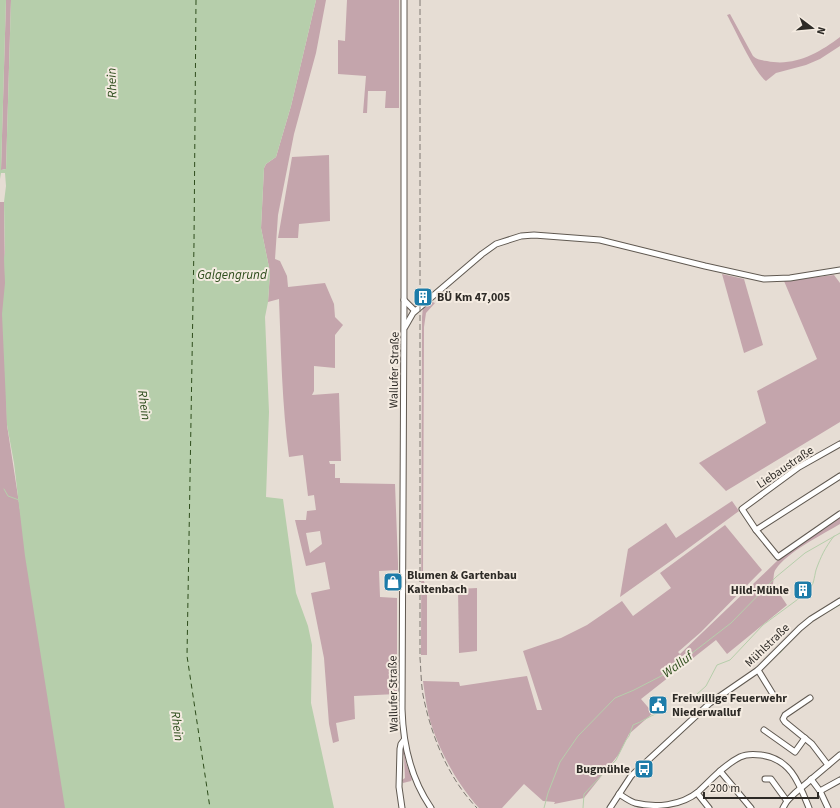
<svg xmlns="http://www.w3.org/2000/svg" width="840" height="808" font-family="'Source Sans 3',sans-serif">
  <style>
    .green { fill: #c4a5ac; fill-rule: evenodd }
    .water { fill: #b6ceab }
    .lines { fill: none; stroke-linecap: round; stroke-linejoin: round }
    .stream { stroke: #b6ceab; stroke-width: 1 }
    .ferry { stroke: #2e4d1c; stroke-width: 1; stroke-dasharray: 5 4; stroke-linecap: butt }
    .minor-casing { stroke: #605951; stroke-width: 7 }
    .minor { stroke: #fff; stroke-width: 5 }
    .rail { stroke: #7e7872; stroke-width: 1; stroke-dasharray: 6 3; stroke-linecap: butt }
    .labels { text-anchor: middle; stroke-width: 4; stroke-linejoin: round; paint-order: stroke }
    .poi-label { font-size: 12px; font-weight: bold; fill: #2d2a26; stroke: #f4ebe1; text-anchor: start }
    .street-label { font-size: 12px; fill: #2d2a26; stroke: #f4ebe1 }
    .water-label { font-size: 13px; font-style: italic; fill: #2e4d1c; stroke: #f4ebe1 }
  </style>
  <rect width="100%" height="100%" fill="#e6ddd4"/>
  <g class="green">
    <path d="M6,0H11L6,169L1,170Z"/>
    <path d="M316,0H326L316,53L294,134L278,215L275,259L280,261L287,276L288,287L325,283L334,304L335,317L343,325L335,335V368L314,366V391L312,395L339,393L341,461H329L330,464H335V478H340V483L395,484L398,563V570L379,571L380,597L397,598V694L354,696L355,719L336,723L339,741L333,743L329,724L324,658L311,593L330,589L325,562L306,566L295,520H306L307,511L316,510L314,495L308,496L303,455L289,457C282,404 281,351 279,299L268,302L270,272L261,228L264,168L266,164L276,157L291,106ZM320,531L322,544L310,553L306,533Z"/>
    <path d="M347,0H399V108H385L386,91H368L367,113H363L366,76L338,74V40L345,41Z"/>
    <path d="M730,14L753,56C757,60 762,60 767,61C794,67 819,53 840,37V46L820,59L806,65L776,73L766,81C754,72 736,31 727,15Z"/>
    <path d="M329,155L330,221L299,224L298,238H278L292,157Z"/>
    <path d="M0,202H4L7,425L66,808H0Z"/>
    <path d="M722,274L744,279L763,345L744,353Z"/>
    <path d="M834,275L840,283V422L726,491L699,463L766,423L757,391L817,359L784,281Z"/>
    <path d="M430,301L435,303L426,313L424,327L423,578L427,591V655H421L422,317L423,307Z"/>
    <path d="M732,501L739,511L682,553L620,597L628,549L666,523L676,538Z"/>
    <path d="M840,517V524C823,534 786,553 776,569C773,572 774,579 773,584L787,605L727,654L716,640L641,699L653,713L629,734L619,754L584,798L554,804L555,802L543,801L524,784L502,808H479C458,785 441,754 431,724C427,710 425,696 423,681L459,682L460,686L527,676L537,710H542L523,651L561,638L587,625L622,601L633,616L671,588L660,573L725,525L762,570L701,632L678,652L680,654L777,561Z"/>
    <path d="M477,588V651L459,653L458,589Z"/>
    <path d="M403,747L406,763L412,779L411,781L403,783L402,780L405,778L404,756L402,752Z"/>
  </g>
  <path class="water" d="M0,0H6L1,170L6,169L11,0H316L291,106L276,157L266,164L264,168L261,228L270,272L268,302L265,317L269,412L266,497L283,499L296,593L308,626L312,645L311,703L334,808H65L25,556L14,463L7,425L2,314L5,283L4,258L5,253L4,202L6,186L5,173H1L0,179Z"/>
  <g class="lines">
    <g class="stream">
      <path d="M4,489L8,496L19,500"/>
      <path d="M815,619L840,605"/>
      <path d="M780,653L790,641"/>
      <path d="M696,695L706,686L717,665L730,660L763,625L809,591C814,584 814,578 816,570C821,556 825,548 834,536"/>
      <path d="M544,808L548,793L560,762L578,736L615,698L634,690L665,674L731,623L776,577L805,553L840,533"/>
      <path d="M583,808L584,794L616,760L626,740L629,736L633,725C642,722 649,716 658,713"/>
    </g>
    <path class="ferry" d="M196,0L194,243L187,656L210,808"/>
    <defs>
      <g id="minor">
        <path d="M404,0V300L402,709C403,744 411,779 431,808"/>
        <path d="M404,300L413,309"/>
        <path d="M405,327L413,313L482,254L496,244L521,236L534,235L600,240L705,266L764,279L790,278L840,270"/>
        <path d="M840,444L799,467L742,509L756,530L778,557L840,514"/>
        <path d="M756,530L840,476"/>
        <path d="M758,670L774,696"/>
        <path d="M810,698L785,715L783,719L785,722L812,744L828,765"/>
        <path d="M764,730L795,752L805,738"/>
        <path d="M720,771L751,808"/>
        <path d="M765,779H771L787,801"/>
        <path d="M811,779L820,791L828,808"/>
        <path d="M820,791L840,780"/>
        <path d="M697,793L709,808"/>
        <path d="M619,794C624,797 629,801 635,803C655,808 681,806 698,792C711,780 724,765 740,757C746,754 754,754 761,755C791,759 799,783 809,808"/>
        <path d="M402,808L399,787L400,749L401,744L404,740"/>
        <path d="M610,808L631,776L710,703L758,670L800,628L811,619L840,601"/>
        <path d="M783,808L787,801L795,793L840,755"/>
      </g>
    </defs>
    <use href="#minor" class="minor-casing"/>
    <use href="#minor" class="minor"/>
    <path class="rail" d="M420,0V658C421,670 421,683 423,695C431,735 448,778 477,808"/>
  </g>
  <defs>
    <symbol id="building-square" viewBox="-11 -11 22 22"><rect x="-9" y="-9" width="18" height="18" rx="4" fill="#1d7ca9" stroke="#f4ebe1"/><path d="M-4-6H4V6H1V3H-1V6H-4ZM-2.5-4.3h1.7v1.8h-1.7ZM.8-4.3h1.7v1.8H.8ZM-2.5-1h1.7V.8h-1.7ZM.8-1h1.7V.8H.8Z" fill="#fff"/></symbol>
    <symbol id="shop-square" viewBox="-11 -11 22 22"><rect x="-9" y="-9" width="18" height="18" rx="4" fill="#1d7ca9" stroke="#f4ebe1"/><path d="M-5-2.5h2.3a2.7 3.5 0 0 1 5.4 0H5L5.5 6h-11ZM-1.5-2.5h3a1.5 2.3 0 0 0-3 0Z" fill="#fff"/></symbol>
    <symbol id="civic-square" viewBox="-11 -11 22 22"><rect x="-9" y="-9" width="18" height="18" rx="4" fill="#1d7ca9" stroke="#f4ebe1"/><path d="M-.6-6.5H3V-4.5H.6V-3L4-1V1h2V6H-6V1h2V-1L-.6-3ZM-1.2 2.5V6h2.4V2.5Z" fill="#fff"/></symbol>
    <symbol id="bus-square" viewBox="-11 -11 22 22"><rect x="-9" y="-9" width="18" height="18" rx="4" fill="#1d7ca9" stroke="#f4ebe1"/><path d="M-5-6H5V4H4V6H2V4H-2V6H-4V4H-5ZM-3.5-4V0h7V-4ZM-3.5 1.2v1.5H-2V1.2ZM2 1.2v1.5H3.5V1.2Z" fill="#fff"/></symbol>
  </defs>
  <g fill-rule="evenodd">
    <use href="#building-square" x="412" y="286" width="22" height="22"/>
    <use href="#shop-square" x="382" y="571" width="22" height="22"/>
    <use href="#building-square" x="792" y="579" width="22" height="22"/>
    <use href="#civic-square" x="647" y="694" width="22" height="22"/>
    <use href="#bus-square" x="633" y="758" width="22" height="22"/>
  </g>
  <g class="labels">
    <g class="poi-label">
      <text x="437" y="301">BÜ Km 47,005</text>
      <text x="407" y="579">Blumen &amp; Gartenbau<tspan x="407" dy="14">Kaltenbach</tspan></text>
      <text x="789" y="594" text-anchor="end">Hild-Mühle</text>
      <text x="672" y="702">Freiwillige Feuerwehr<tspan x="672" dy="14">Niederwalluf</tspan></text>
      <text x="630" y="773" text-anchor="end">Bugmühle</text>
    </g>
    <g class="street-label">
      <text transform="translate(394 370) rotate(-89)" y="4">Wallufer Straße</text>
      <text transform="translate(785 467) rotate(-34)" y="4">Liebaustraße</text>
      <text transform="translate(767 645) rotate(-44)" y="4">Mühlstraße</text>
      <text transform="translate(393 694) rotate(-91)" y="4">Wallufer Straße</text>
    </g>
    <g class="water-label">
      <text transform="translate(111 83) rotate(-92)" y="5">Rhein</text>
      <text x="232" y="279">Galgengrund</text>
      <text transform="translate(145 405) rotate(82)" y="5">Rhein</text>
      <text transform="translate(677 664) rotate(-36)" y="5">Walluf</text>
      <text transform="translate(178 726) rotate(82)" y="5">Rhein</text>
    </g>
  </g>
  <g transform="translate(812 28) rotate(106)" stroke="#f4ebe1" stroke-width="3" paint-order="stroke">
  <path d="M0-3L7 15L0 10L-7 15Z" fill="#2d2a26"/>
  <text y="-6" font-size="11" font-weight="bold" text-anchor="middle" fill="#2d2a26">N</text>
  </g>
  <path d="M704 792v6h114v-6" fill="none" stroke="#2d2a26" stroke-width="2"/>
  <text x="710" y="792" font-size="12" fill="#2d2a26" stroke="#f4ebe1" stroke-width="3" paint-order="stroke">200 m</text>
</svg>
